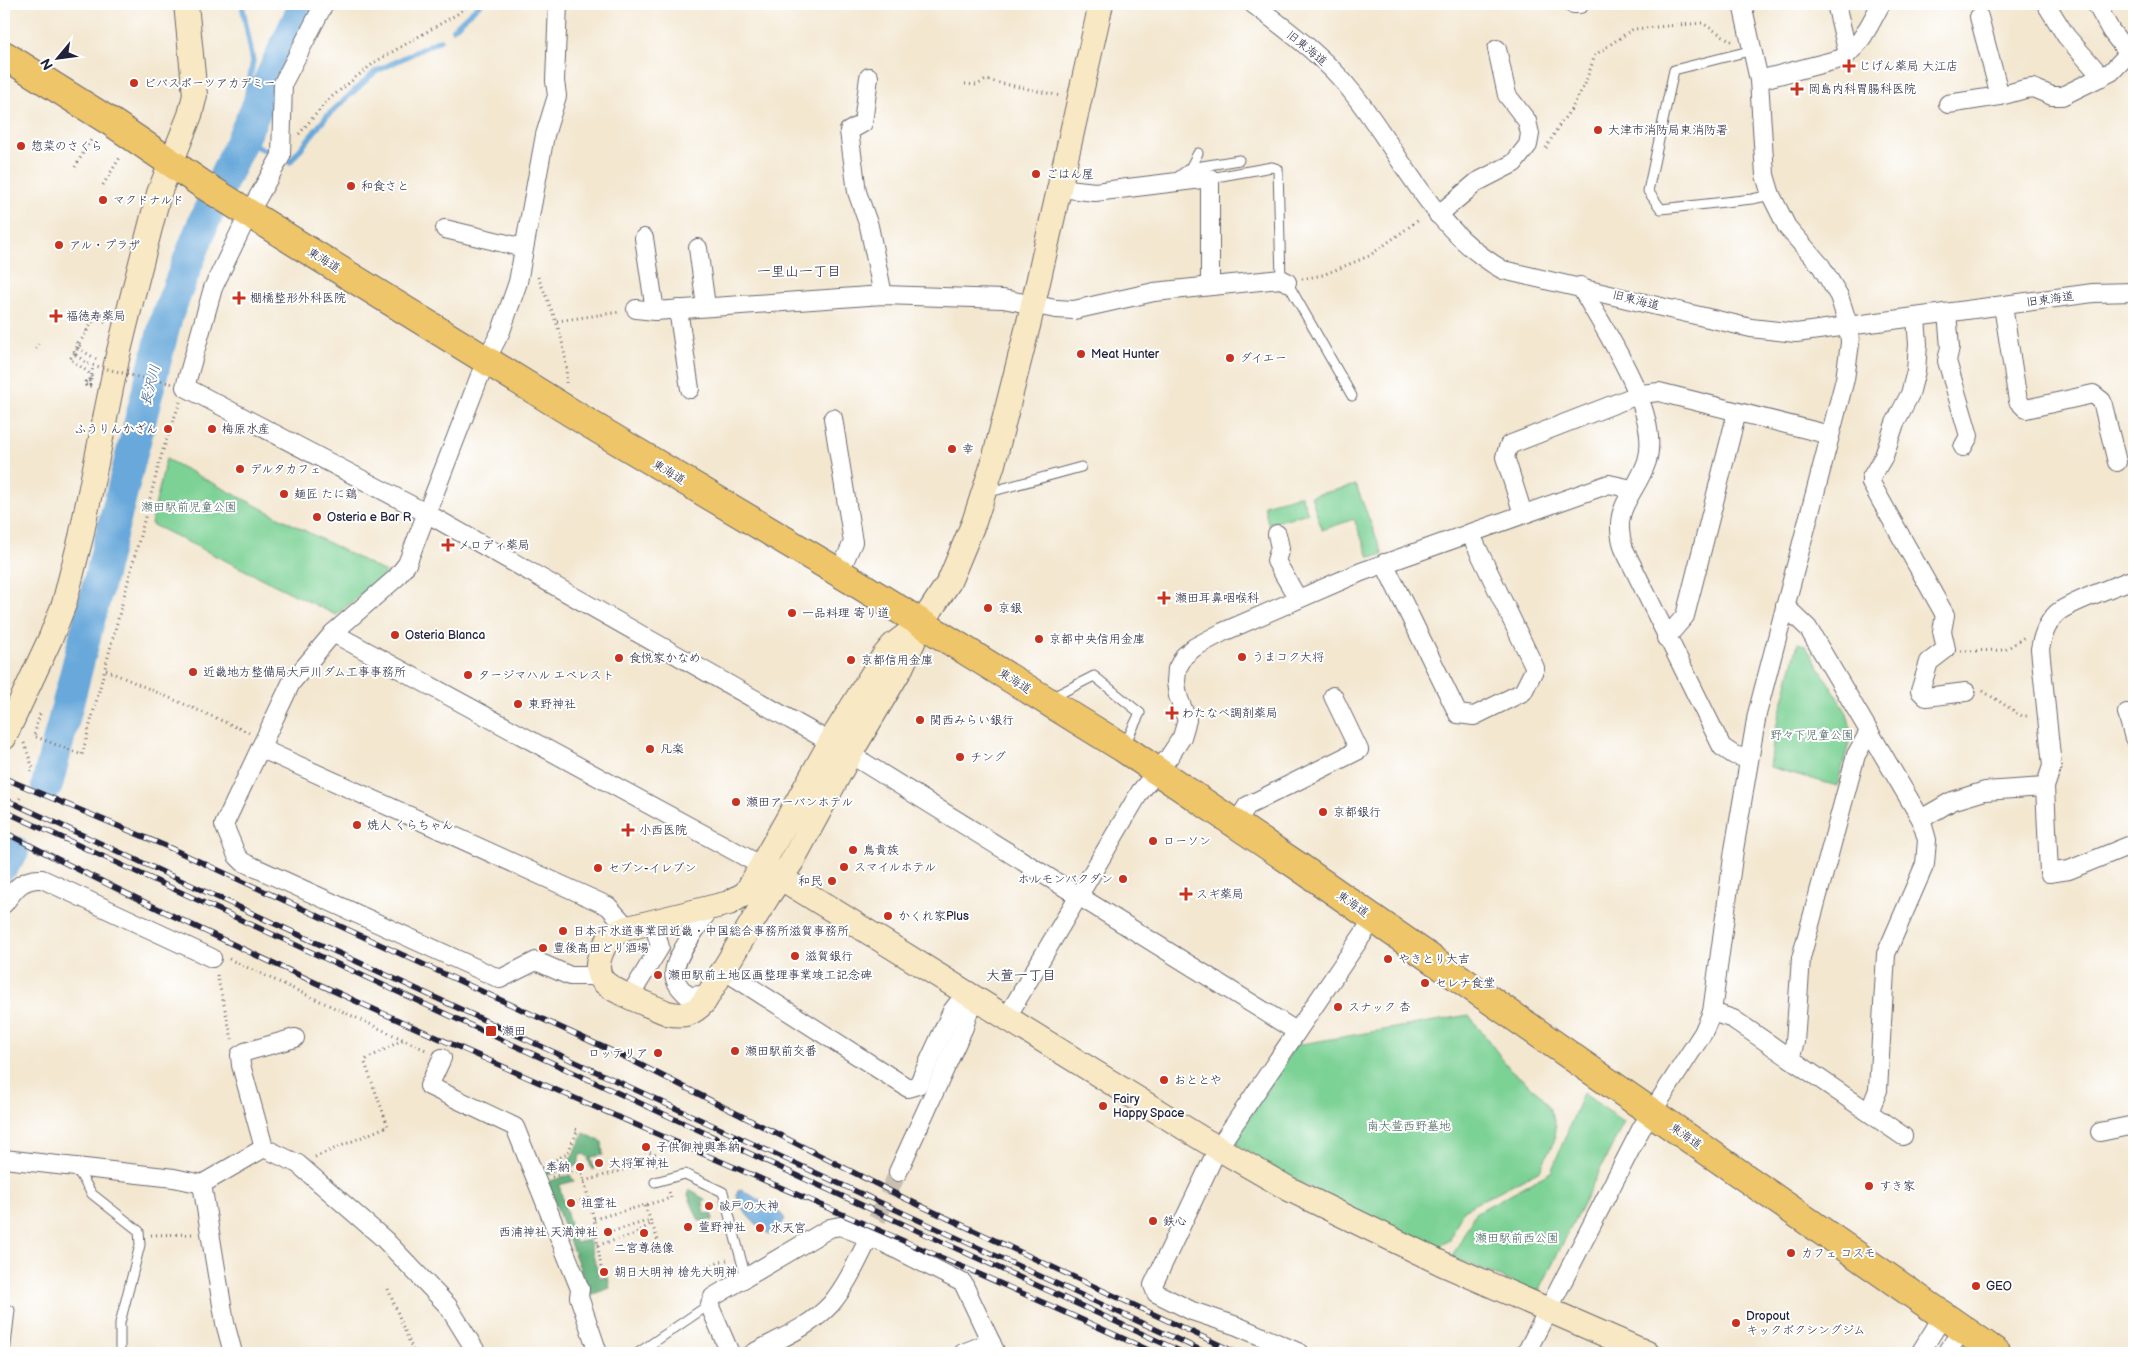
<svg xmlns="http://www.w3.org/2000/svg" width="2138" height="1357" font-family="'Balsamiq Sans','Klee One',sans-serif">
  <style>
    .green { fill: #7cd194; stroke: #4f7a68 }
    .forest { fill: #65b37e; stroke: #446a5c }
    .water { fill: #67a8da; stroke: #44658a }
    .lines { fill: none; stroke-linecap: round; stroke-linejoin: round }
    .stream { stroke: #67a8da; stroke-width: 5.5 }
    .river { stroke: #67a8da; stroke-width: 32 }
    .street-tunnel { stroke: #c9c0b2; stroke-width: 18; stroke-dasharray: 18 9; stroke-linecap: butt }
    .lane-casing { stroke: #6b676f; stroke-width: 11 }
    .street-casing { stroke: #6b676f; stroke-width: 20 }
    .secondary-casing { stroke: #6b676f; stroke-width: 26 }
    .highway-casing { stroke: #6b676f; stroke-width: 30 }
    .path { stroke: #6b676f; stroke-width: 3; stroke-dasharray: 1 4; stroke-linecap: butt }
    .lane { stroke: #fff; stroke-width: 9 }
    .street { stroke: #fff; stroke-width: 18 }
    .secondary { stroke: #f8e8c3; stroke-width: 24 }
    .highway { stroke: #eec569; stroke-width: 28 }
    .rail-casing { stroke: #22223b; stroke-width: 5.5 }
    .rail { stroke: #fff; stroke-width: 4; stroke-dasharray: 11; stroke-linecap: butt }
    .path-bridge { stroke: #6b676f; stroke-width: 3; stroke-dasharray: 1 4; stroke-linecap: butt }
    .poi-dot { fill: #c8321e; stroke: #fff; stroke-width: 2 }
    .labels { text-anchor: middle; stroke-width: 4; stroke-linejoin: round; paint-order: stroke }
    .street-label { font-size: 12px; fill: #22223b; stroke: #fff }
    .poi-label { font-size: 12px; fill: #22223b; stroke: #fff; text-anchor: start }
    .park-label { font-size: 12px; fill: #425f5a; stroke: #fff }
    .neighbourhood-label { font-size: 14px; fill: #22223b; stroke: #fff }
    .water-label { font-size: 14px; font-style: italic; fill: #415e83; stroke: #fff }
  </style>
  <rect width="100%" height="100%" fill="#fff"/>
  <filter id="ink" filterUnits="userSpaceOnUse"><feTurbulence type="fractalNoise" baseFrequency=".02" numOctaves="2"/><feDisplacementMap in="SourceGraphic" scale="10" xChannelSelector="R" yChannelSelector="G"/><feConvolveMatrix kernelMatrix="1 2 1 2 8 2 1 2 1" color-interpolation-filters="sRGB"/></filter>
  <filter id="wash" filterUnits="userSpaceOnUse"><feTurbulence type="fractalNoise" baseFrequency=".0096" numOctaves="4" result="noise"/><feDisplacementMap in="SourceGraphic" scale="20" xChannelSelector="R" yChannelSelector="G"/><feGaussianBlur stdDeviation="1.12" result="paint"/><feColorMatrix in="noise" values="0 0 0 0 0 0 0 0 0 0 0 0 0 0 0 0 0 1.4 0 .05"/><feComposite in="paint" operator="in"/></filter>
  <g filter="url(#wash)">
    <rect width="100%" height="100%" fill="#f3e7d0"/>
    <g class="green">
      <path d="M166,459L387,573L336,615L151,524Z"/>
      <path d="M1356,485L1383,555L1369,557L1354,519L1322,530L1311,496Z"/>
      <path d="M1301,495L1308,513L1268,524L1264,505Z"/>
      <path d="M1798,643L1805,645L1847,713L1852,733L1837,786L1770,767L1774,735Z"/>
      <path d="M1469,1015L1510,1069L1541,1095L1548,1105L1556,1126L1555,1139L1540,1170L1463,1210L1450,1240L1438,1248L1294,1180L1237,1145V1135L1296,1045Z"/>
      <path d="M1583,1093L1624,1122L1539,1291H1533L1452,1257L1475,1213L1551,1172Z"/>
    </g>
    <g class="forest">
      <path d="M584,1133L602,1142L603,1155L591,1157L594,1169L592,1170L588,1158L584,1154L580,1155L578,1165L545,1176L544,1172L571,1159Z"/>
      <path d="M570,1175L574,1181L559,1185L575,1243L589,1240L599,1277H608L610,1288L590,1295L547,1182Z"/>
      <path d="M690,1190L706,1200L703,1203L704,1213L712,1214L713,1220L699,1221L688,1195Z"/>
    </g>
    <path class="water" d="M741,1189L781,1214L785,1219L778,1229L769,1234C756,1226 737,1208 737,1192Z"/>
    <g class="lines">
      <g class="stream">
        <path d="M242,4L253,61L245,105L244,135"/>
        <path d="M453,29L480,4"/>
        <path d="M241,140L265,150"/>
        <path d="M290,162L327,116L375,72L440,40"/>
      </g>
      <g class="river">
        <path d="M47,785L167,316L204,221L305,4"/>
        <path d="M4,864L13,851"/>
      </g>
    </g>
  </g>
  <g filter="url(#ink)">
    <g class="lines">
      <path class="street-tunnel" d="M866,1244L898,1172"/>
      <defs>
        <g id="lane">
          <path d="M1753,50L1674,70L1648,191L1661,209L1752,199L1771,195"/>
          <path d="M1190,168L1198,153"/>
          <path d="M1210,178L1272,167L1278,169L1281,279"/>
          <path d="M1175,179L1190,168L1239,160"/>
          <path d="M1287,282L1352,396"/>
          <path d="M986,493L1081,467"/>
          <path d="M1051,698L1094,676L1140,713L1124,746"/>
          <path d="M75,1166L92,1194L139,1231L140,1245L120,1323V1353"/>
          <path d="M655,1182L685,1174L723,1192L746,1278"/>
          <path d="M4,1310H10L5,1353"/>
          <path d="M638,1353L710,1304"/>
        </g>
        <g id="street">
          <path d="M324,4L283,83L281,156L249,213L213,288L185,387L428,514L830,742"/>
          <path d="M558,4L555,81L557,96L545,135L518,282L501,331L486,360L407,564L396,578L333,633L291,683L224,825L237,856L243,862L500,979L536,961L570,976H600"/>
          <path d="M1253,4C1287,30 1326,58 1352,92C1401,153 1432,230 1503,270L1751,328L1796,333L2093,293L2134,292"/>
          <path d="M1573,4H1580"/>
          <path d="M1836,4L1848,54"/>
          <path d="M2046,4L2066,36L2102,77"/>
          <path d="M2096,4L2111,31L2129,54"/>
          <path d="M1979,17L2000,96"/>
          <path d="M869,77L863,123L849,131L857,192L869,226L883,295"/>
          <path d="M1759,80L1840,59C1861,47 1869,25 1881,4"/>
          <path d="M1948,104L2000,96L2025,89L2033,88L2052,96H2062L2111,72L2134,48"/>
          <path d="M1059,188L1095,192L1210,178V286"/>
          <path d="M1438,215L1477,182L1514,163L1528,145L1530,134L1527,121L1507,95L1497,49"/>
          <path d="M445,229L524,248"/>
          <path d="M644,238L655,311"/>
          <path d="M698,248L706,306"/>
          <path d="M1580,286C1603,328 1662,413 1647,461C1635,497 1610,507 1624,549L1722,747L1734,755L1748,759"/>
          <path d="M2003,306L2018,401L2026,409L2093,394L2102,401L2117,462"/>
          <path d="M636,309L655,311L883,295L1003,299L1056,309L1074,310L1154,292L1281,279L1287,282"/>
          <path d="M678,309L690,389"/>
          <path d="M1947,313L1950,347L1947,361L1969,436L1963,447"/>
          <path d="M1916,318L1918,344L1916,371L1910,394L1895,423L1884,456L1871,478V483L1945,615L1942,631L1946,649L1929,662L1920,691L1926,697L1966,692"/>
          <path d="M833,418L853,542L839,573"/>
          <path d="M1523,514L1505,457L1509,445L1640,394L1659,392L1830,435"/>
          <path d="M1277,534L1280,548L1276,561L1298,599"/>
          <path d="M1384,563L1458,714L1474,716L1523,692L1535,668L1470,533"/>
          <path d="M1785,606L1808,628L1921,819L1927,840L1925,864L1886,954L1878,1090L1869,1112"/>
          <path d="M333,633L762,866"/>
          <path d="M1666,638L1685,616L1737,412"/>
          <path d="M2127,713L2134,738"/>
          <path d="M260,748L608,906L628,928"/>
          <path d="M850,754L1296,1031"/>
          <path d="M2045,787L2049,873L2069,870L2128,846H2134"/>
          <path d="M1921,819L1952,801L1985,791L2045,787L2052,766L2040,649C2042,638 2047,623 2056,614C2064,605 2120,584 2134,579"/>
          <path d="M1235,825L1247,806L1359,750L1333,696"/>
          <path d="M4,904C15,889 22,878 42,879L212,958"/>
          <path d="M711,907C701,923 675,955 674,973C674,983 682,990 688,996L702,995L713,989"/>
          <path d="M725,971L908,1088L918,1085L952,1011L959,1002L973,997"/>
          <path d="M630,996L660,947L653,921"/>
          <path d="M1712,1012L1733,1019L1903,1136"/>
          <path d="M1007,1017L1140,792L1169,757L1182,737L1187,720L1178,696L1176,682L1177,669L1184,656L1195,647L1223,632L1361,572L1609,484L1632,489"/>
          <path d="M442,1058L429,1086L515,1127L580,1289L579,1297L598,1353"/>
          <path d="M1790,1058L1795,1042L1801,958L1856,755L1869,732"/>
          <path d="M2100,1132L2134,1125"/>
          <path d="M264,1148L241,1065L240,1055L245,1052L295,1038"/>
          <path d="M4,1159L174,1178L202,1184"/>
          <path d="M898,1172L964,1027L973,997"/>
          <path d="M233,1353L225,1323L202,1184L264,1148L298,1164L384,1239L448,1306L477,1353"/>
          <path d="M730,1353L711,1309L710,1304L713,1297L830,1228L840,1226L884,1243L963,1283L996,1353"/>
          <path d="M753,1353C779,1339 810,1327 831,1304C846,1286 856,1264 866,1244"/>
          <path d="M963,1353L991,1342"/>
          <path d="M1300,1353L1237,1326L1192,1311L1156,1293L1153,1285L1218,1148L1374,918"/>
          <path d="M1526,1353L1641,1129L1703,1033L1712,1012L1734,850L1757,714L1845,379L1850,343L1849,327L1839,296L1821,266L1787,227L1771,195L1765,175L1759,80L1742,4"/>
          <path d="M1920,1353L1943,1316"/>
          <path d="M1947,1353L1962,1329"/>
        </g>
        <g id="secondary">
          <path d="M922,623L893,645L883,657L837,731L746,893L729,903L628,928C613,933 607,939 601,953C597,963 596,974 604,982C615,993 652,1006 667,1013C684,1017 693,1014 704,1002L768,896L791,863L850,754L901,668L922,623L949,582L974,522L993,464L1029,322L1101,4"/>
          <path d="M4,738L51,637L64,604L81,537L117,359L132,298L159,193L190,115L195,95L186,4"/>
          <path d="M768,870L1204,1140L1289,1189L1443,1264L1647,1353"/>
        </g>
        <path id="highway" d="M4,55L114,124L202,184L301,246L588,423L858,584L1123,748L1298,866L1997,1353"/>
      </defs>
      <use href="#lane" class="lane-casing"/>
      <use href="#street" class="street-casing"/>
      <use href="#secondary" class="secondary-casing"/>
      <use href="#highway" class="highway-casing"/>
      <g class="path">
        <path d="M965,84L977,85L986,80L1061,96"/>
        <path d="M299,134L328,100L375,62L459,13L469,4"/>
        <path d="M1546,148L1560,124L1572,108L1585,84L1595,55L1633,29L1702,23L1733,42"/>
        <path d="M75,167L92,138"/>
        <path d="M103,185L121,156"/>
        <path d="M538,277C552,311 569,346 566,383"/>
        <path d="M1302,279L1323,275L1369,256L1420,219"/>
        <path d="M557,321L620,312"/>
        <path d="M87,331L95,318L106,322"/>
        <path d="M76,342L80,345L70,359L88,372L92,377"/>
        <path d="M78,348L96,359"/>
        <path d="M36,349L38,344"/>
        <path d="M76,355L88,364"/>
        <path d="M90,386L87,387L84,383L89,380L91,385L87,387L84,383L86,380H93"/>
        <path d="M1961,651L2005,650L2026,636"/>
        <path d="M106,670L250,733"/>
        <path d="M1983,691L2022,716H2029"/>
        <path d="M40,714L34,736L82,755L162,453L180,402"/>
        <path d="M24,743L33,768L29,775"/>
        <path d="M17,803L20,798"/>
        <path d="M229,959L428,1051"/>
        <path d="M217,975L232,1039"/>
        <path d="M645,1151L659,1156L663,1168"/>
        <path d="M315,1157L388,1126L365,1063L367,1059L404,1039"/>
        <path d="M547,1164L567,1154L578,1130L572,1128"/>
        <path d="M552,1177L570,1172L582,1174L594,1219L601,1268"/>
        <path d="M584,1181L648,1163L661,1167"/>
        <path d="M575,1202L589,1199"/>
        <path d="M645,1206L659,1243"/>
        <path d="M594,1219L671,1198L669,1191"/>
        <path d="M613,1231L651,1220"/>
        <path d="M151,1235L192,1234"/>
        <path d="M598,1245L633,1235L652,1223"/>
        <path d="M707,1266L727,1260"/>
        <path d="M388,1289L414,1353"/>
      </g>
      <use href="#lane" class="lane"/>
      <use href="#street" class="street"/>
      <use href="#secondary" class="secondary"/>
      <use href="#highway" class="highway"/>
      <defs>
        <g id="rail">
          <path d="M4,778L168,847L627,1058L904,1198L1237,1353"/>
          <path d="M4,799L1207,1353"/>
          <path d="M4,811L1184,1353"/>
          <path d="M4,832C379,1025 772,1177 1155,1353"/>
        </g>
      </defs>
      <use href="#rail" class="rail-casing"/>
      <use href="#rail" class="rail"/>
      <g class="path-bridge">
        <path d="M76,355L73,353L87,331L84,329"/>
        <path d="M88,364L138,377L175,384"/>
        <path d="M90,385L93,366"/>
      </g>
    </g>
  </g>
  <g class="poi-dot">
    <path d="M1846.5 58.5h5v5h5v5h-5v5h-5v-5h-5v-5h5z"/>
    <circle cx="134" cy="83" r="5"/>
    <path d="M1794.5 81.5h5v5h5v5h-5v5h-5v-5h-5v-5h5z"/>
    <circle cx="1598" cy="130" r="5"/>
    <circle cx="21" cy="146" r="5"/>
    <circle cx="1036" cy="174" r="5"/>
    <circle cx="351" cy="186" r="5"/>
    <circle cx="103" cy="200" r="5"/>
    <circle cx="59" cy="245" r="5"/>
    <path d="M236.5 290.5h5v5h5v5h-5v5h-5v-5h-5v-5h5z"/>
    <path d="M53.5 308.5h5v5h5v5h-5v5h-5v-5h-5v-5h5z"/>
    <circle cx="1081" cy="354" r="5"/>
    <circle cx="1230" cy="358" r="5"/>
    <circle cx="168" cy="429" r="5"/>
    <circle cx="212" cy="429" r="5"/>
    <circle cx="952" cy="449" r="5"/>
    <circle cx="240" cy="469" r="5"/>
    <circle cx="284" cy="494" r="5"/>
    <circle cx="317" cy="517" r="5"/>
    <path d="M445.5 537.5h5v5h5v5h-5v5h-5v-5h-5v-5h5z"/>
    <path d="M1161.5 590.5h5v5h5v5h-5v5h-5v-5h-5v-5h5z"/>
    <circle cx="988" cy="608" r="5"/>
    <circle cx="792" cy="613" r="5"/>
    <circle cx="395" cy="635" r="5"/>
    <circle cx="1039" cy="639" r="5"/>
    <circle cx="1242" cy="657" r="5"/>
    <circle cx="619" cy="658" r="5"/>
    <circle cx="851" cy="660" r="5"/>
    <circle cx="193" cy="672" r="5"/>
    <circle cx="468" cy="675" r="5"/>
    <circle cx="518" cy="704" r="5"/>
    <path d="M1169.5 705.5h5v5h5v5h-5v5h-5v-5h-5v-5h5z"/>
    <circle cx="920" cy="720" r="5"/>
    <circle cx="650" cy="749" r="5"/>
    <circle cx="960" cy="757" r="5"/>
    <circle cx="736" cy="802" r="5"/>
    <circle cx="1323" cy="812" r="5"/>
    <circle cx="357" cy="825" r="5"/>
    <path d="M625.5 822.5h5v5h5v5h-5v5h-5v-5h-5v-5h5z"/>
    <circle cx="1153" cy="841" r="5"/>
    <circle cx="853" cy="850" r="5"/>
    <circle cx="844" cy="867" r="5"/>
    <circle cx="598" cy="868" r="5"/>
    <circle cx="1123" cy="879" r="5"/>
    <circle cx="832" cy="881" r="5"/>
    <path d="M1183.5 886.5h5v5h5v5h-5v5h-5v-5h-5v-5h5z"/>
    <circle cx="888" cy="916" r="5"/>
    <circle cx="563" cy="931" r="5"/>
    <circle cx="543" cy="948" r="5"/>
    <circle cx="795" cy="956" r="5"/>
    <circle cx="1388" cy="959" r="5"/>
    <circle cx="658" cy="975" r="5"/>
    <circle cx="1425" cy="983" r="5"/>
    <circle cx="1338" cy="1007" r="5"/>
    <rect x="485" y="1025" width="12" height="12" rx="2.5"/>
    <circle cx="735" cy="1051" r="5"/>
    <circle cx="658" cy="1053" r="5"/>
    <circle cx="1164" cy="1080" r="5"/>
    <circle cx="1103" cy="1106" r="5"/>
    <circle cx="646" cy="1147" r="5"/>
    <circle cx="599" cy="1163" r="5"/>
    <circle cx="580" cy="1167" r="5"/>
    <circle cx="1869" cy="1186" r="5"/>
    <circle cx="571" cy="1203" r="5"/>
    <circle cx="709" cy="1206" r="5"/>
    <circle cx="1153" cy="1221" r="5"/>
    <circle cx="688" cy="1227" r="5"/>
    <circle cx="760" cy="1228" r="5"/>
    <circle cx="608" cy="1232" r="5"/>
    <circle cx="644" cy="1233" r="5"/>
    <circle cx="1791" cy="1253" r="5"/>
    <circle cx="604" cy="1272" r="5"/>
    <circle cx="1976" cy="1286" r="5"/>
    <circle cx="1736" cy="1323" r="5"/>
  </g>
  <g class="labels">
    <g class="street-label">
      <text transform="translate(1307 48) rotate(39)" y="4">旧東海道</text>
      <text transform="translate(324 260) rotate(31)" y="4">東海道</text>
      <text transform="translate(2050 299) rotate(-8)" y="4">旧東海道</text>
      <text transform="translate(1636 300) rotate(14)" y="4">旧東海道</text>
      <text transform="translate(669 472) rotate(31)" y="4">東海道</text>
      <text transform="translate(1015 681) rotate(32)" y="4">東海道</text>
      <text transform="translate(1353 904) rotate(35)" y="4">東海道</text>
      <text transform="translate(1686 1136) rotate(35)" y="4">東海道</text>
    </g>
    <g class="poi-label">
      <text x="1859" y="70">じげん薬局 大江店</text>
      <text x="144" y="87">ビバスポーツアカデミー</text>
      <text x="1808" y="93">岡島内科胃腸科医院</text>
      <text x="1608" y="134">大津市消防局東消防署</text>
      <text x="31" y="150">惣菜のさくら</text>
      <text x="1046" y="178">ごはん屋</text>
      <text x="361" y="190">和食さと</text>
      <text x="113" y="204">マクドナルド</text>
      <text x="69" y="249">アル・プラザ</text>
      <text x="250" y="302">棚橋整形外科医院</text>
      <text x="66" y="320">福徳寿薬局</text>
      <text x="1091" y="358">Meat Hunter</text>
      <text x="1240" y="362">ダイエー</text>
      <text x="158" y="433" text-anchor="end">ふうりんかざん</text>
      <text x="222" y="433">梅原水産</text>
      <text x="962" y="453">幸</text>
      <text x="250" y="473">デルタカフェ</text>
      <text x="294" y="498">麺匠 たに鶏</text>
      <text x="327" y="521">Osteria e Bar R</text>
      <text x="458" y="549">メロディ薬局</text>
      <text x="1175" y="602">瀬田耳鼻咽喉科</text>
      <text x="998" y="612">京銀</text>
      <text x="802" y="617">一品料理 寄り道</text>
      <text x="405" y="639">Osteria Blanca</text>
      <text x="1049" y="643">京都中央信用金庫</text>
      <text x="1252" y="661">うまコク大将</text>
      <text x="629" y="662">食悦家かなめ</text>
      <text x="861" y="664">京都信用金庫</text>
      <text x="203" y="676">近畿地方整備局大戸川ダム工事事務所</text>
      <text x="478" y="679">タージマハル エベレスト</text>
      <text x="528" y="708">東野神社</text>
      <text x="1182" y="717">わたなべ調剤薬局</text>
      <text x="930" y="724">関西みらい銀行</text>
      <text x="660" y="753">凡楽</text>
      <text x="970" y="761">チング</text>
      <text x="746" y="806">瀬田アーバンホテル</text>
      <text x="1333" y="816">京都銀行</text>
      <text x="367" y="829">焼人 くらちゃん</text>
      <text x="639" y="834">小西医院</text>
      <text x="1163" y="845">ローソン</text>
      <text x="863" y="854">鳥貴族</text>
      <text x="854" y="871">スマイルホテル</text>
      <text x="608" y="872">セブン-イレブン</text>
      <text x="1113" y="883" text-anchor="end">ホルモンバクダン</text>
      <text x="822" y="885" text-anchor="end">和民</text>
      <text x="1196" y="898">スギ薬局</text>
      <text x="898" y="920">かくれ家Plus</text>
      <text x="573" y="935">日本下水道事業団近畿・中国総合事務所滋賀事務所</text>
      <text x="553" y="952">豊後高田どり酒場</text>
      <text x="805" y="960">滋賀銀行</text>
      <text x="1398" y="963">やきとり大吉</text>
      <text x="668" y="979">瀬田駅前土地区画整理事業竣工記念碑</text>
      <text x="1435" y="987">セレナ食堂</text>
      <text x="1348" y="1011">スナック 杏</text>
      <text x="502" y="1035">瀬田</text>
      <text x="745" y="1055">瀬田駅前交番</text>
      <text x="648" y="1057" text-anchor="end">ロッテリア</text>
      <text x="1174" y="1084">おととや</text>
      <text x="1113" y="1103">Fairy<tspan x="1113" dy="14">Happy Space</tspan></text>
      <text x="656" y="1151">子供御神輿奉納</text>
      <text x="609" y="1167">大将軍神社</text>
      <text x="570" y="1171" text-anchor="end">奉納</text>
      <text x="1879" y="1190">すき家</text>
      <text x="581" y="1207">祖霊社</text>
      <text x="719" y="1210">祓戸の大神</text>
      <text x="1163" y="1225">鉄心</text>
      <text x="698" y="1231">萱野神社</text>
      <text x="770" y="1232">水天宮</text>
      <text x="598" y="1236" text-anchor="end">西浦神社 天満神社</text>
      <text x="644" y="1252" text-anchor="middle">二宮尊徳像</text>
      <text x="1801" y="1257">カフェ コスモ</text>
      <text x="614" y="1276">朝日大明神 槍先大明神</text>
      <text x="1986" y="1290">GEO</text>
      <text x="1746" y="1320">Dropout<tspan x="1746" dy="14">キックボクシングジム</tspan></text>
    </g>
    <g class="park-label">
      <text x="189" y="511">瀬田駅前児童公園</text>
      <text x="1812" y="739">野々下児童公園</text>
      <text x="1409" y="1130">南大萱西野墓地</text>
      <text x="1517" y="1242">瀬田駅前西公園</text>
    </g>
    <g class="neighbourhood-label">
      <text x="799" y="276">一里山一丁目</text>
      <text x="1021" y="980">大萱一丁目</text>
    </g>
    <g class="water-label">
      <text transform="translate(150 385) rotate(-76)" y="5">長沢川</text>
    </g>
  </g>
  <rect width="2138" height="1357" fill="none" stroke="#fff" stroke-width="20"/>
  <g transform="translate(58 58) rotate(241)" stroke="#ffffff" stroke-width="4" paint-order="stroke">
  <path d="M0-4L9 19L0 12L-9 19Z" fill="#22223b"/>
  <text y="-8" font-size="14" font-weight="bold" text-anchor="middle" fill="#22223b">N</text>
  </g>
</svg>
